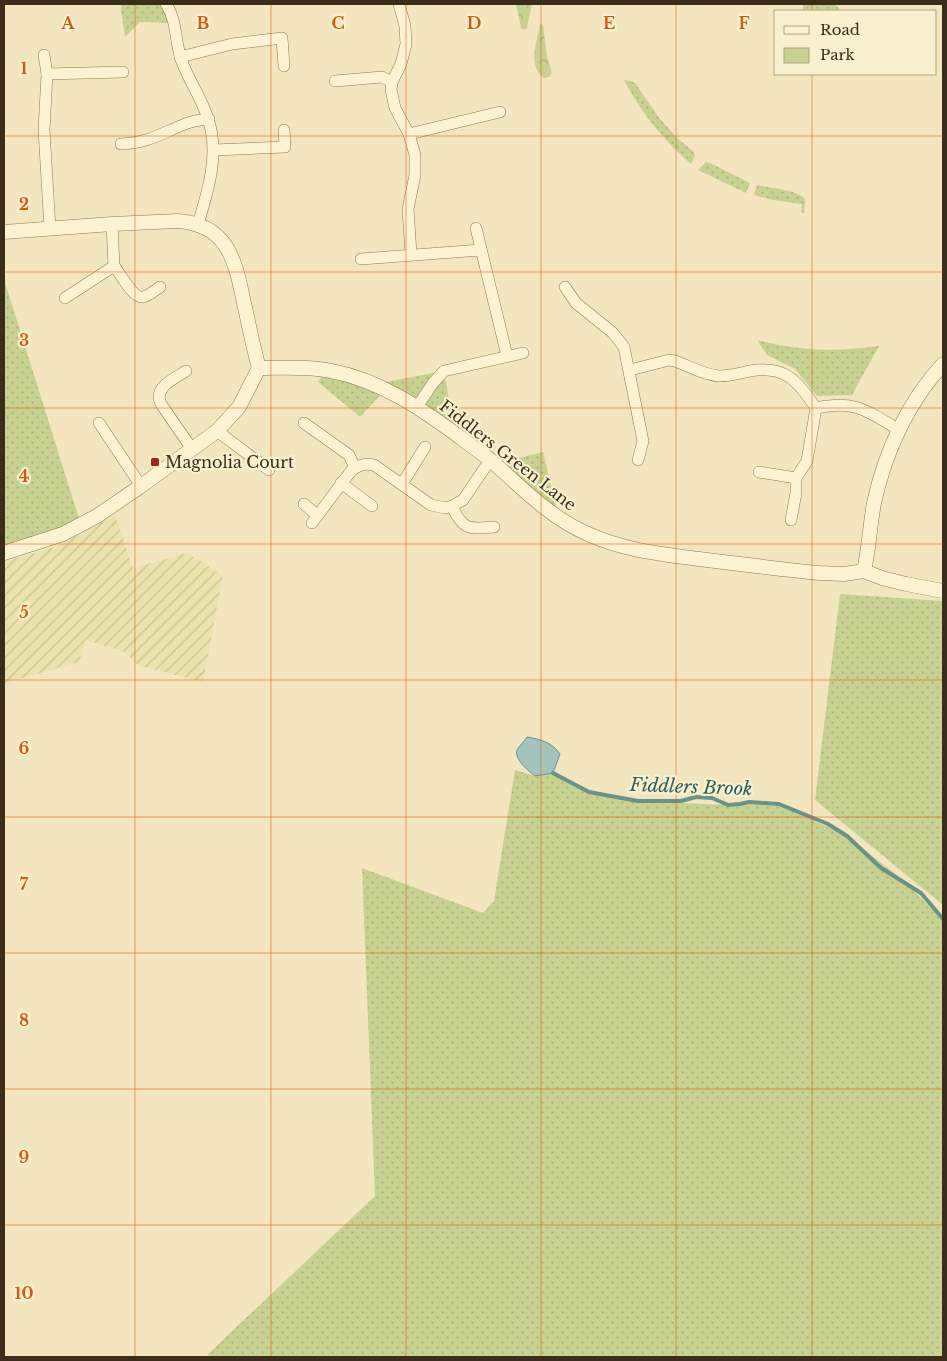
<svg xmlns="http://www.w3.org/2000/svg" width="947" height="1361" font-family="'Libre Baskerville',serif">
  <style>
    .farmland { fill: url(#farmland-furrows) }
    .green { fill: url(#green-dots) }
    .forest { fill: url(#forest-crowns) }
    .water { fill: #a2c4bc; stroke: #68938b }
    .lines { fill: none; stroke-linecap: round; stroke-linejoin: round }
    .stream { stroke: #68938b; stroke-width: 4 }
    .minor-casing { stroke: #8e7655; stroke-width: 12 }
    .tertiary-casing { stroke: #8e7655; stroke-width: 15 }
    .minor { stroke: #fdf3d3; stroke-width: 11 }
    .tertiary { stroke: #fdf3d3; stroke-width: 14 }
    .grid { fill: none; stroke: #df570d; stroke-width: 1; stroke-opacity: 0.55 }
    .poi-dot { fill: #a4251e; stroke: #f9f0cf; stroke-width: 2 }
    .labels { text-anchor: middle; stroke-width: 4.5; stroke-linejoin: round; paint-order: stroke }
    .street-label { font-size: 16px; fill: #3b2d1b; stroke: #f9f0cf }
    .poi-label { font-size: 16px; fill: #3b2d1b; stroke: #f9f0cf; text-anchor: start }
    .water-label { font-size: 18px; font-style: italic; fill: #285d5d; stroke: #f9f0cf }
    .grid-label { font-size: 16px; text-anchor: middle; font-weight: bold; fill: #df570d; stroke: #f9f0cf; stroke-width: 4.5; stroke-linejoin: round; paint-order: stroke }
  </style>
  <defs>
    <pattern id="farmland-furrows" width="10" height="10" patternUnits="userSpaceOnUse" patternTransform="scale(1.25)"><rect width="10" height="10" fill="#eae3ab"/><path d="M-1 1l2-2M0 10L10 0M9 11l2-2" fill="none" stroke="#cac393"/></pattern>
    <pattern id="green-dots" width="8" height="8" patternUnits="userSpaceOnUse" patternTransform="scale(1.25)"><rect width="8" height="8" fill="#c7d291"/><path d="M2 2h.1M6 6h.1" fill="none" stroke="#acb57c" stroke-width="1.8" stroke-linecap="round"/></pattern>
    <pattern id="forest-crowns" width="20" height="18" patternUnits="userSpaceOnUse" patternTransform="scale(1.25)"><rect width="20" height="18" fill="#c7d291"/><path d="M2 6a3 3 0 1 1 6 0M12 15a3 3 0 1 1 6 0" fill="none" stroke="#acb57c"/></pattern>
  </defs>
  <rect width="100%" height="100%" fill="#f3e6bf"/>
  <path class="farmland" d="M115,515L133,568L187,553L223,575L203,682L138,665L125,652L86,640L79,662L4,683V562L59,546Z"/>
  <g class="green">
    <path d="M121,4H166L174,23L140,22L125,37L121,10Z"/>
    <path d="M803,4H835L841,11H803Z"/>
    <path d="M624,80L630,81L635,83L660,119L678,139L693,151L695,155L691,164C662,138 642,114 624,80Z"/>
    <path d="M706,162L710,163L750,183L746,193L698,170Z"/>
    <path d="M757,185C769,188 798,190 805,199L804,213L801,212L802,204L773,200L754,195Z"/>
    <path d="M4,279L81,525L4,553Z"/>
    <path d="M757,340C799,351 835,352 879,346L852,395L817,396L795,369L767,355Z"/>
    <path d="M326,370L375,384L444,371L455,434L385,390L360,417L318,382Z"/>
    <path d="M543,452L559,518L495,464Z"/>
    <path d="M840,594L943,601V905L815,800Z"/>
    <path d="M515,770L535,776L553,773L599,795L638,801L728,805L779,804L847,836L907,883L943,921V1357H210L208,1354L375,1196L362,868L483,913L494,901Z"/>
  </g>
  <g class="forest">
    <path d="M516,4H532L527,28L524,30L521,28Z"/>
    <path d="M540,24L543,25L547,56L552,73L549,77L544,78C527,65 537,43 540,24Z"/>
  </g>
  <path class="water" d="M527,737C540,739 553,743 560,754L553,773L535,776C529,771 514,760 517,750C519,746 525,741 527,737Z"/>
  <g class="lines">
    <path class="stream" d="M553,773L589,792L638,801H681L696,797L712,798L728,805L740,804L749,802L779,804L828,824L847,836L881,868L921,893L943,919"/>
    <defs>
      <g id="minor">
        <path d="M166,4C177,20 175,41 181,59C188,80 202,98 208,119C220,153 208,191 198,224"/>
        <path d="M399,4L405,26L406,44L401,64L392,82L391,90L395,108L409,134L415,155V175L408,209L411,254"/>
        <path d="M44,55L47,74L44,130L50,229"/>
        <path d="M180,57L232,44L282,38L284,66"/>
        <path d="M47,74L123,72"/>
        <path d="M335,81L382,77L392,82"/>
        <path d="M409,134L500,112"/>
        <path d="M121,144C148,143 160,134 185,124C192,121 201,120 209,119"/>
        <path d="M214,150L285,147L284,130"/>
        <path d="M476,228L507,356"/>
        <path d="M361,259L481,250"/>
        <path d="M114,266C120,273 133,299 143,297C149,296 155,290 160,287"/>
        <path d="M565,287L576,303L613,333L624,347L643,441L638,460"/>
        <path d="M65,298L114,266L112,224"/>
        <path d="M630,370L669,360L675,361C689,366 704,375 719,376C730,376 740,373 750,371C785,365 798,381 816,408L807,461L796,478V493L791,520"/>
        <path d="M186,371C174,379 153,387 161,404L192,449"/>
        <path d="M417,407L433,383L444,371L523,353"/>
        <path d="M816,408C855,400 866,410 899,430"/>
        <path d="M99,423L141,486"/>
        <path d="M304,423L349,455L355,468"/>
        <path d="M217,431L269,470"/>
        <path d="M759,472L796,478"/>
        <path d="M341,483L372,506"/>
        <path d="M402,484L425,447"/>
        <path d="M304,504L317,515"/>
        <path d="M452,506C463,531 470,529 494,527"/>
        <path d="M312,523L351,471C358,465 365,463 374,465L431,505L445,508L452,506L463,500L490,460"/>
      </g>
      <g id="tertiary">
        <path d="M4,232L112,224L178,221C229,225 235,261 244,303C249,325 253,347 259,368"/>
        <path d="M259,368C283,368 308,366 331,371C380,380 422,409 461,438C472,447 484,454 495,464C524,490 551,518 588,534C623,550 661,554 699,559C739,564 779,569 819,573L844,574L864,571L882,578L906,584L943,591"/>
        <path d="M4,553L63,534L97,516L141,486L217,431L239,407L259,368"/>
        <path d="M864,571C869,548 870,525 874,503C885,452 908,402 943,364"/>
      </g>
    </defs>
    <use href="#minor" class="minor-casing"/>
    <use href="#tertiary" class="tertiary-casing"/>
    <use href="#minor" class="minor"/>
    <use href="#tertiary" class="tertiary"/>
  </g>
  <path class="grid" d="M135,4V1357M271,4V1357M406,4V1357M541,4V1357M676,4V1357M812,4V11M812,74V1357M4,136H943M4,272H943M4,408H943M4,544H943M4,680H943M4,817H943M4,953H943M4,1089H943M4,1225H943"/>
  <rect class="poi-dot" x="150" y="457" width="10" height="10" rx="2.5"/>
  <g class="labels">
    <g class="street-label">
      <text transform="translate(508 455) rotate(38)" y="6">Fiddlers Green Lane</text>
    </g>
    <g class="poi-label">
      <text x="165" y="468">Magnolia Court</text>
    </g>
    <g class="water-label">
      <text transform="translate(691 787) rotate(2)" y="6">Fiddlers Brook</text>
    </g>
  </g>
  <g class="grid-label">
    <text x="68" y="29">A</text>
    <text x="203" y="29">B</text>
    <text x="338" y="29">C</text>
    <text x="474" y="29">D</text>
    <text x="609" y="29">E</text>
    <text x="744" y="29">F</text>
    <text x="24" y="74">1</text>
    <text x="24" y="210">2</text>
    <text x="24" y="346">3</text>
    <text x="24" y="482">4</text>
    <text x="24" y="618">5</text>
    <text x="24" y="754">6</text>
    <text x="24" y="890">7</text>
    <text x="24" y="1026">8</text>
    <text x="24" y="1163">9</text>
    <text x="24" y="1299">10</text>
  </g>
  <rect width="947" height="1361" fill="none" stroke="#3b2d1b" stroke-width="10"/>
  <rect x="774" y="10" width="162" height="65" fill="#f9f0cf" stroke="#ada287"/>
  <rect x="784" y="26" width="25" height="8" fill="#fdf3d3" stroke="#ada287"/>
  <text x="820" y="35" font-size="15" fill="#3b2d1b">Road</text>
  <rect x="784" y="48" width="25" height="15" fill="#c7d291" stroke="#ada287"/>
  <text x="820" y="60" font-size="15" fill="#3b2d1b">Park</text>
</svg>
